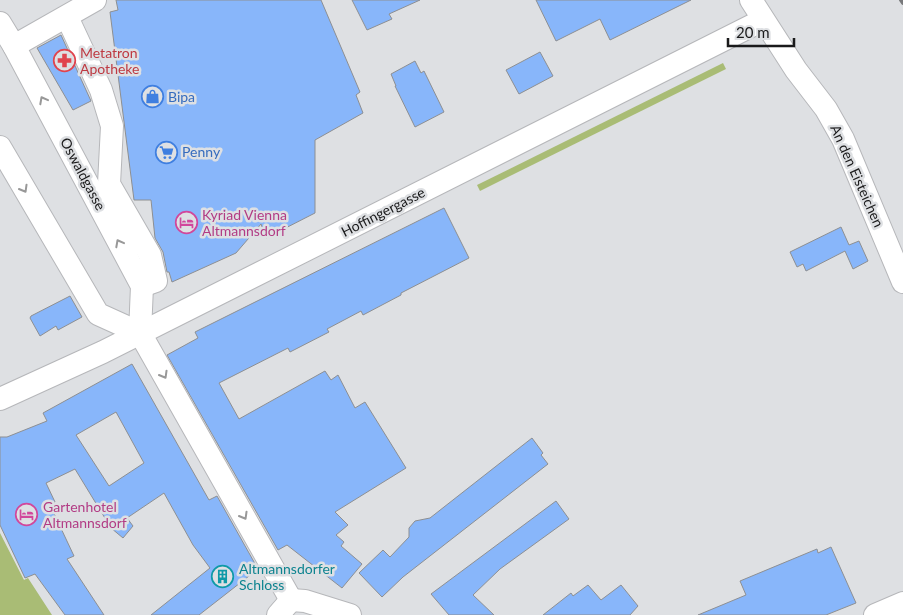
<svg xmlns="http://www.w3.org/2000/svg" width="903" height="615" font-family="Lato,sans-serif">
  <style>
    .green { fill: #a9bc75 }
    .building { fill: #88b6fa; stroke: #8d8f92; fill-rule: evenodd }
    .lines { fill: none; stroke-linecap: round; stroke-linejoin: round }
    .street-casing { stroke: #b6b7ba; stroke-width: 24 }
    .street { stroke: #fff; stroke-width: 22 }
    .rail { stroke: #78797b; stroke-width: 4 }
    .oneway { stroke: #989898 }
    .labels { text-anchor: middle; stroke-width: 5; stroke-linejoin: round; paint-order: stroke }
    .health-label { font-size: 14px; fill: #be3a42; stroke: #dee0e3; text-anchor: start }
    .shop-label { font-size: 14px; fill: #366cbe; stroke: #dee0e3; text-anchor: start }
    .street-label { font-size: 14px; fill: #1a1a1b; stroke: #dee0e3 }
    .hotel-label { font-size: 14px; fill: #b23c85; stroke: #dee0e3; text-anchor: start }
    .culture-label { font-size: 14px; fill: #0d838f; stroke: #dee0e3; text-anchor: start }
  </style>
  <rect width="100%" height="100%" fill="#dee0e3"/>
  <g class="green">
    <path d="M723,63L726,69L480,191L477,185Z"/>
    <path d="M0,533L24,580L28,578L52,615H0Z"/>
  </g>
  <g class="building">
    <path d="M116,0H321L360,92L356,95L363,113L315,140V213L266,238L261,224L236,253L172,282L169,272H167L163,252L155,238L151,200H134L110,12L118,10Z"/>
    <path d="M352,0H420L389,14L392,19L367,30Z"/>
    <path d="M536,0H691L610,40L600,19L556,41Z"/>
    <path d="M61,35L91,101L73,110L37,48Z"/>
    <path d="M540,52L553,76L519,94L506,70Z"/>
    <path d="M415,61L421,73L424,71L444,112L415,127L395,86H396L391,74Z"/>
    <path d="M444,208L469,258L401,293V295L363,315L361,311L327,329L329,332L290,352L288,348L219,383L239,419L325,371L331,380L338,375L355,408L365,402L406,468L335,512L348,525L336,535L344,542L341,546L362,564L342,588L287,545L278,550L167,355L198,338L195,332Z"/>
    <path d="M841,227L849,245L859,241L868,261L853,269L845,251L806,271L803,264L797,267L790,252Z"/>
    <path d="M70,296L82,317L58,330L56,326L40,336L30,318L31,316Z"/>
    <path d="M132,364L209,500L217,496L258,569L199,615H151L210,568L193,545L164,493L127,518L133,526L123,538L111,528L75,469L46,483L55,502L50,505L74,556L67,559L104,615H65L35,574L25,578L0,525V437H7L47,421L43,413ZM116,412L144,463L109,486L76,435Z"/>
    <path d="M532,438L543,453L541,455L548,464L403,577L382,597L359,573L383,550L390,557L409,537V528L415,521L430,518Z"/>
    <path d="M556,501L569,519L500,569L473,595L494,615H449L431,594Z"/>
    <path d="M831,547L856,603L826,615H698L746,595L740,581L817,549L818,553Z"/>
    <path d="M588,585L601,600L621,585L638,606L630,615H543L571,593L573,596Z"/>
  </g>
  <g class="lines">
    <defs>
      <g id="street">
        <path d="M751,0L796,70L826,109L843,139L903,282"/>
        <path d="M67,17L101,90L112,126L109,184L150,255L156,281L142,286"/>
        <path d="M0,23L14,46L142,286L140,333L291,600"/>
        <path d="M14,46L95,0"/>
        <path d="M0,147L98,314L140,333"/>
        <path d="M0,399L103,352L763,20"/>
        <path d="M291,600L305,601L350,615"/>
        <path d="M278,615L291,600"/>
        <path d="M875,615L903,603"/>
      </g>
    </defs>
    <use href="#street" class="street-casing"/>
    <use href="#street" class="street"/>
    <path class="rail" d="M901,0L903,3"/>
  </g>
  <defs><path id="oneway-chevron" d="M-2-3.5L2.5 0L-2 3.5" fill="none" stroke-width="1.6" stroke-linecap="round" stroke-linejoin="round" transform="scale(1.25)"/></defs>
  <g class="oneway">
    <use href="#oneway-chevron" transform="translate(43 100) rotate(-118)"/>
    <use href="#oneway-chevron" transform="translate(24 189) rotate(60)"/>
    <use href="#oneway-chevron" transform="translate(119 243) rotate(-118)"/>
    <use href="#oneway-chevron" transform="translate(164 375) rotate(60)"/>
    <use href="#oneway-chevron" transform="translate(244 516) rotate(60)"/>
  </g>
  <defs>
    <symbol id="pharmacy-ring" viewBox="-11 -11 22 22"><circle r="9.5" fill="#dee0e3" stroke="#e0444e" stroke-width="1.5"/><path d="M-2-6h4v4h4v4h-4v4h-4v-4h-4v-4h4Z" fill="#e0444e"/></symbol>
    <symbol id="shop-ring" viewBox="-11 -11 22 22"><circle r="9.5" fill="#dee0e3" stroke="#3f7fe0" stroke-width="1.5"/><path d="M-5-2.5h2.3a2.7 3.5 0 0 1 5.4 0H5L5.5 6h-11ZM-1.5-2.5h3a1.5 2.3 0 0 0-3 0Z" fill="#3f7fe0"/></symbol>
    <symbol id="supermarket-ring" viewBox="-11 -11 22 22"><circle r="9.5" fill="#dee0e3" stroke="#3f7fe0" stroke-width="1.5"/><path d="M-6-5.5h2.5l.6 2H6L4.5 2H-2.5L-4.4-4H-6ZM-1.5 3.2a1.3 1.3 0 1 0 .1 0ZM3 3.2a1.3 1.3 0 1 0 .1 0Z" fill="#3f7fe0"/></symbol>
    <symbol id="hotel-ring" viewBox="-11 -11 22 22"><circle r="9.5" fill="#dee0e3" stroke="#d1479c" stroke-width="1.5"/><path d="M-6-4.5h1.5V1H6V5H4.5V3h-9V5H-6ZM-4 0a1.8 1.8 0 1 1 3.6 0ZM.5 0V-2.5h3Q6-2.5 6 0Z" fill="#d1479c"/></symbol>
    <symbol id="building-ring" viewBox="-11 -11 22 22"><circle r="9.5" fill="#dee0e3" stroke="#0f9aa8" stroke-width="1.5"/><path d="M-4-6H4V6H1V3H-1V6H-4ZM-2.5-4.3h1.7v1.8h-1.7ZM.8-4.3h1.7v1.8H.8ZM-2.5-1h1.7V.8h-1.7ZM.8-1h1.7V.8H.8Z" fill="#0f9aa8"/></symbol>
  </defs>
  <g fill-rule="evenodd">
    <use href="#pharmacy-ring" x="52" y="48" width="25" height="25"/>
    <use href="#shop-ring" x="140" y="84" width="25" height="25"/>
    <use href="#supermarket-ring" x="154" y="140" width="25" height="25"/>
    <use href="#hotel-ring" x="174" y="210" width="25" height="25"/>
    <use href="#hotel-ring" x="14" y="502" width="25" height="25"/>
    <use href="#building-ring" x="210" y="564" width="25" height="25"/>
  </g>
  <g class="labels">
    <g class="health-label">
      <text x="80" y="58">Metatron<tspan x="80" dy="16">Apotheke</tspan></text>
    </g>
    <g class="shop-label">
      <text x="168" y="102">Bipa</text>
      <text x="182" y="157">Penny</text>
    </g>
    <g class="street-label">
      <text transform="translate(83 174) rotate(62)" y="5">Oswaldgasse</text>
      <text transform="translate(857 176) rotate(66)" y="5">An den Eisteichen</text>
      <text transform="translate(383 212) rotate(-27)" y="5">Hoffingergasse</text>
    </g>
    <g class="hotel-label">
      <text x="202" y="220">Kyriad Vienna<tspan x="202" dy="16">Altmannsdorf</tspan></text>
      <text x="43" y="512">Gartenhotel<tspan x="43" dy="16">Altmannsdorf</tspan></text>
    </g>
    <g class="culture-label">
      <text x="239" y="574">Altmannsdorfer<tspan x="239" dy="16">Schloss</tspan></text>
    </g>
  </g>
  <path d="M728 38v8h66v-8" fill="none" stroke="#1a1a1b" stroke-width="2.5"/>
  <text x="736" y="38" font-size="15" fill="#1a1a1b" stroke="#dee0e3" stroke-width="4" paint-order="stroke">20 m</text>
</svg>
